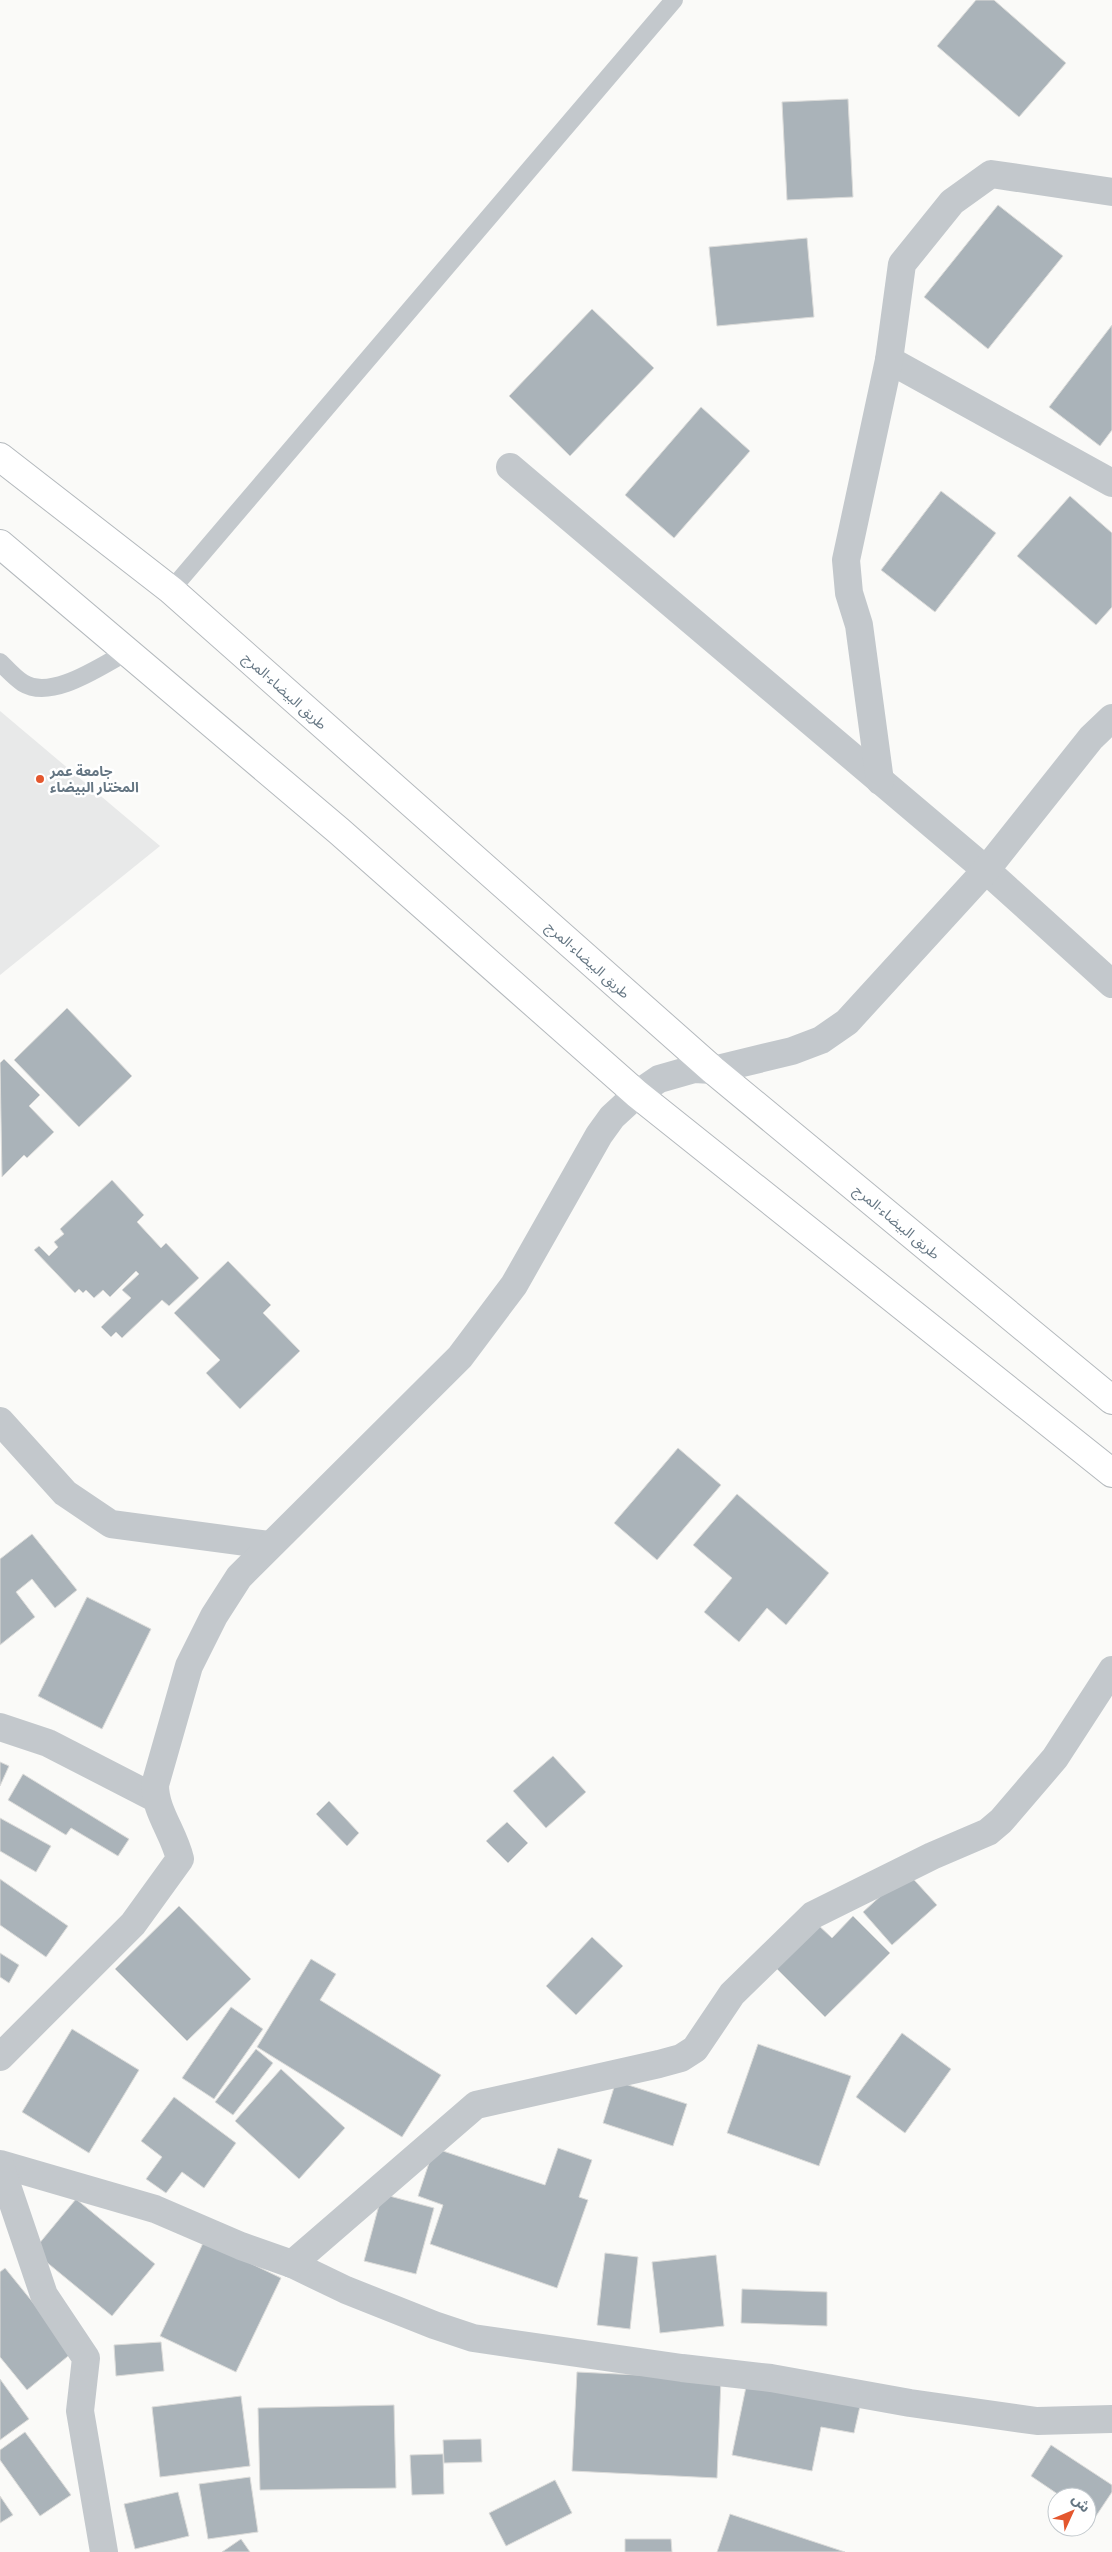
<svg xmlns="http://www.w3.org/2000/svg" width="1112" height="2552" font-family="'PT Sans Narrow','Noto Sans Arabic',sans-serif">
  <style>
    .built { fill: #e8e9e9 }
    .building { fill: #aab3b9; stroke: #dcdcda }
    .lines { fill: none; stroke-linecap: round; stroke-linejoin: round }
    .highway-casing { stroke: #b4b9bd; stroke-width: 30 }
    .lane { stroke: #c3c8cc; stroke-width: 18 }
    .street { stroke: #c3c8cc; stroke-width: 28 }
    .highway { stroke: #fff; stroke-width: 28 }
    .poi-dot { fill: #e4572e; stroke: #fff; stroke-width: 2 }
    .labels { text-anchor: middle; stroke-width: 5; stroke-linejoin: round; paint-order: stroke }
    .street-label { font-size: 14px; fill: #657683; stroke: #fff }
    .poi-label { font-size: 14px; font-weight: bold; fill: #657683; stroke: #fff; text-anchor: start }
  </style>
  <rect width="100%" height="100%" fill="#fafaf8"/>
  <path class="built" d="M0,711L160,846L0,975Z"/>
  <g class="building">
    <path d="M976,0H994L1066,63L1019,117L937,46Z"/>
    <path d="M848,99L853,197L787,200L782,102Z"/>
    <path d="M998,205L1063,256L988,349L924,297Z"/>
    <path d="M807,238L814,317L717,326L709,247Z"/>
    <path d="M592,309L654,368L570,456L509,396Z"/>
    <path d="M1112,325V430L1100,446L1049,407Z"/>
    <path d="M701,407L750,451L674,538L625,495Z"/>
    <path d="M941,491L996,533L935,612L881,570Z"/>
    <path d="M1070,496L1112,533V607L1096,625L1017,556Z"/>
    <path d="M67,1008L132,1076L79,1127L14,1060Z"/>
    <path d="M4,1059L40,1095L29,1106L54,1132L27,1158L24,1155L2,1177L0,1063Z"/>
    <path d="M112,1180L144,1215L137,1222L161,1248L166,1243L199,1278L169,1306L162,1300L122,1338L116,1332L111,1337L101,1327L131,1298L122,1290L139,1274L136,1271L110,1297L103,1290L94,1298L86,1290L83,1293L79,1289L75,1293L34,1250L39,1246L49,1256L58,1247L54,1242L64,1234L60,1229Z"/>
    <path d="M228,1261L271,1305L263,1313L300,1351L240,1409L206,1373L220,1360L174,1313Z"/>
    <path d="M678,1448L721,1485L657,1560L614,1523Z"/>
    <path d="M737,1494L829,1573L786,1625L767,1608L739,1642L704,1612L732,1578L693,1545Z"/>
    <path d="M32,1534L77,1590L55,1608L32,1579L16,1592L35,1617L0,1645V1559Z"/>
    <path d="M87,1597L151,1629L102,1729L38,1696Z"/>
    <path d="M553,1756L586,1792L546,1828L513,1791Z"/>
    <path d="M0,1762L9,1766L0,1786Z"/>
    <path d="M23,1774L129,1839L118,1856L71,1828L66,1835L8,1800Z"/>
    <path d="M329,1801L359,1833L347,1846L316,1814Z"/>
    <path d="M0,1818L51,1846L36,1872L0,1851Z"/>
    <path d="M507,1822L528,1843L508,1863L486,1841Z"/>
    <path d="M907,1872L937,1905L892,1945L863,1912Z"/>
    <path d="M0,1879L68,1926L46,1957L0,1925Z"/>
    <path d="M179,1906L251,1979L187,2041L115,1969Z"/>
    <path d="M853,1916L890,1953L825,2017L774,1966L816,1923L832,1938Z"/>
    <path d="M592,1937L623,1966L576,2015L546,1986Z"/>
    <path d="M0,1953L19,1965L9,1983L0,1977Z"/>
    <path d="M311,1959L336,1974L320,2000L441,2075L402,2137L257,2047Z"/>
    <path d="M231,2007L263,2029L214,2099L182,2078Z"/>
    <path d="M72,2029L139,2070L89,2153L22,2112Z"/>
    <path d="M902,2033L951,2069L905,2133L856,2097Z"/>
    <path d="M758,2044L851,2076L819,2166L727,2133Z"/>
    <path d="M256,2049L273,2063L233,2115L215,2102Z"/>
    <path d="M281,2069L345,2128L299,2179L235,2121Z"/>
    <path d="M616,2081L687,2104L673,2146L603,2123Z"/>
    <path d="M174,2097L236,2143L204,2188L182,2172L166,2193L146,2179L162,2157L141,2141Z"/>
    <path d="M434,2148L545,2185L558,2148L592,2160L579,2197L588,2200L557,2288L430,2244L443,2205L418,2196Z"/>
    <path d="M382,2194L434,2208L416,2274L364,2261Z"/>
    <path d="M76,2199L155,2264L112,2316L33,2251Z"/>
    <path d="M204,2241L281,2278L236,2372L160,2336Z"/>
    <path d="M605,2253L638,2257L630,2329L597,2325Z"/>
    <path d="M716,2255L724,2326L660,2333L652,2262Z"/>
    <path d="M5,2268L73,2352L27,2390L0,2357V2272Z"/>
    <path d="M742,2289L827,2292V2326L741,2323Z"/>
    <path d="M161,2342L164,2371L116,2376L114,2345Z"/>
    <path d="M577,2372L721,2379L717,2478L572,2471Z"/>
    <path d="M0,2379L29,2419L0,2440Z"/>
    <path d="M747,2382L860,2406L854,2433L821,2427L812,2471L732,2455Z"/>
    <path d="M241,2396L250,2466L160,2477L152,2407Z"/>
    <path d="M394,2405L396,2488L260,2490L258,2408Z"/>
    <path d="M25,2432L71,2495L40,2516L0,2460V2450Z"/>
    <path d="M481,2439L482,2462L444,2463L443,2440Z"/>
    <path d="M1051,2445L1112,2485V2492L1094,2519L1087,2514V2497H1062L1031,2476Z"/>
    <path d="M443,2454L444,2494L412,2495L410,2455Z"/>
    <path d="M250,2477L258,2532L208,2539L199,2484Z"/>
    <path d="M555,2480L572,2513L506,2546L489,2513Z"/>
    <path d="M178,2492L189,2536L135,2549L124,2504Z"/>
    <path d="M0,2496L13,2515L0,2523Z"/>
    <path d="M730,2514L845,2552H717Z"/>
    <path d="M241,2539L250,2552H222Z"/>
    <path d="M625,2539H671L672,2552H625Z"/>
  </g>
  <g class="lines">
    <defs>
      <g id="highway">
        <path d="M0,457L171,590L713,1070L1112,1400"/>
        <path d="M0,544L339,831L637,1094L1112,1473"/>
      </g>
    </defs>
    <use href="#highway" class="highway-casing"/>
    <g class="lane">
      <path d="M171,590L674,0"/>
      <path d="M0,662C7,669 15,678 23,683C52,701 102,665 127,652"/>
    </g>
    <g class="street">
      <path d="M889,360L1112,483"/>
      <path d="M510,467L986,870L1112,984"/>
      <path d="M880,781L859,625L849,593L846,560L889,360L902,264L952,202L991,174L1112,192"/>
      <path d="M0,1421L65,1493L111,1524L269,1545"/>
      <path d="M0,1727L48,1743L155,1798"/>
      <path d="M0,2057L133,1924L180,1859C174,1833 155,1811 155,1785L189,1666L214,1616L239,1577L460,1357L514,1285L599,1135L612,1117L637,1094L659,1079L694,1069L713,1070L792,1051L821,1040L847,1022L986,870L1091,738L1112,718"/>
      <path d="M0,2164L155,2209L241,2246L292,2264L346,2290L434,2325L473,2338L682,2368L771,2378L910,2403L1037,2421L1112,2419"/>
      <path d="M0,2165L44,2295L86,2358L80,2411L104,2552"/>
      <path d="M292,2264L476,2105L659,2064L681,2058L695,2049L732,1994L813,1915L932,1856L988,1832L1001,1821L1055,1758L1112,1670"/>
    </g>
    <use href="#highway" class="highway"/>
  </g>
  <circle class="poi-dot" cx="40" cy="779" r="5"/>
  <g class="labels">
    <g class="street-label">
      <text transform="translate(285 691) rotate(42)" y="5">طريق البيضاء-المرج</text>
      <text transform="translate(588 960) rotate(42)" y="5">طريق البيضاء-المرج</text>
      <text transform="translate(897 1222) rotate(40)" y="5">طريق البيضاء-المرج</text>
    </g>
    <g class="poi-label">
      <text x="50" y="776">جامعة عمر<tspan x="50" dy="16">المختار البيضاء</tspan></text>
    </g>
  </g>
  <g transform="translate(1072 2512) rotate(46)"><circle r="24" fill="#ffffff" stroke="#c1c8cd"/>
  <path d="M0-4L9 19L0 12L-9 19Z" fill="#e4572e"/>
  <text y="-8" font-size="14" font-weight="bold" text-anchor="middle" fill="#657683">ش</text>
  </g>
</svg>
